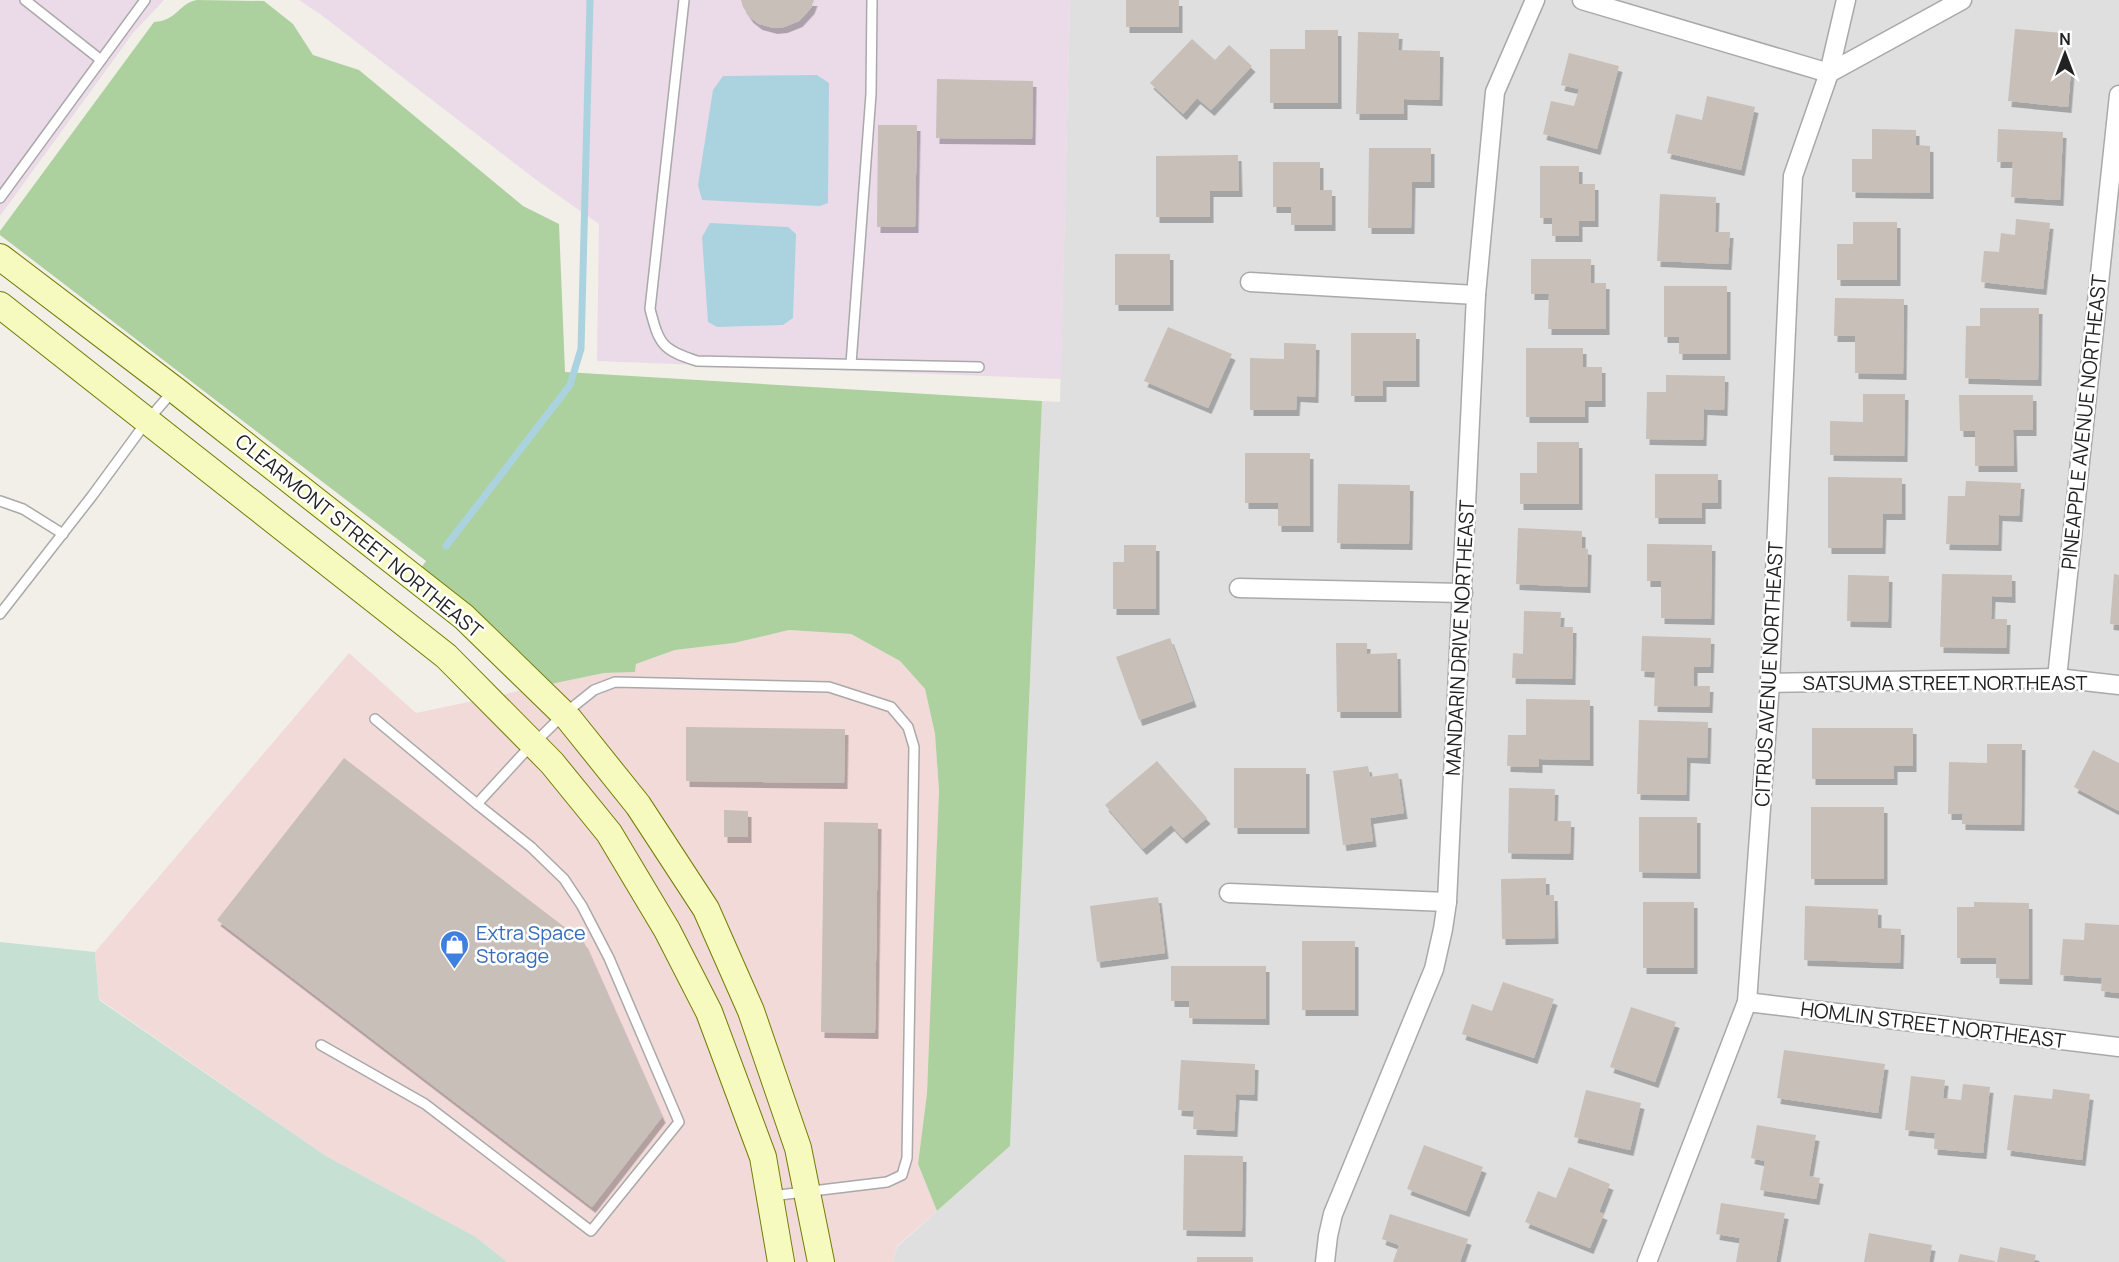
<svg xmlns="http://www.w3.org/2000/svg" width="2119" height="1262" font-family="Manrope,sans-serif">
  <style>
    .residential { fill: #e0dfdf }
    .commercial { fill: #f2dad9 }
    .industrial { fill: #ebdbe8 }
    .forest { fill: #add19e }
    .wetland { fill: #c6e0d4 }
    .water { fill: #aad3df }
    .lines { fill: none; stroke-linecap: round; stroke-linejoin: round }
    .stream { stroke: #aad3df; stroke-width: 7 }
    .building { fill: #c7bfb8; filter: url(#shadow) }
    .lane-casing { stroke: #a9a9a9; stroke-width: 12 }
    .street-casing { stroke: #a9a9a9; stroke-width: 21 }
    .secondary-casing { stroke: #707d05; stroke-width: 28 }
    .lane { stroke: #fff; stroke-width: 9 }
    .street { stroke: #fff; stroke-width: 18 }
    .secondary { stroke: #f7fabf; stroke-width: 26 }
    .labels { text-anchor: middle; stroke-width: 5; stroke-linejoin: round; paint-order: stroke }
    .street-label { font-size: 20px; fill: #222; stroke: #fff }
    .shop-label { font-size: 20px; fill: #366cbe; stroke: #fff; text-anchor: start }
  </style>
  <defs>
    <filter id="shadow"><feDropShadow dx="3.5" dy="6" stdDeviation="0" flood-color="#0004"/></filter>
  </defs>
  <rect width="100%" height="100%" fill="#f2efe9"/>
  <path class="residential" d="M1070,0H2119V1262H893L897,1247L1010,1146L1042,401L1060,402Z"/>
  <g class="commercial">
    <path d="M789,630L851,634L900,661L925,689L935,734L939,791L937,869L927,1093L918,1164L937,1211L897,1246L893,1262H832L762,1005L551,684L604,673L635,672L636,664L675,650L734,643Z"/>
    <path d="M349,653L416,713L473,701L544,772L599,841L657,937L699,1018L751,1161L769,1262H507L476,1237L326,1156L99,999L95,952Z"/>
    <path d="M522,690L561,728L629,813L696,916L741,1017L788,1152L809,1262H793L720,1007L502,695Z"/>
  </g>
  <g class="industrial">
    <path d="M0,0H164L133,33L0,216Z"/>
    <path d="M299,0H1070L1061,379L597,361L599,224L539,182L320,14Z"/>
  </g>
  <path class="forest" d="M197,0L264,1L293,24L313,55L359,70L523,206L559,224L565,372L1042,401L1010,1146L937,1211L918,1164L927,1093L939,791L935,734L925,689L900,661L851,634L789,630L734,643L675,650L636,664L635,672L604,673L551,684L421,568L426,561L0,235V231L154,22C177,21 179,3 197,0Z"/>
  <path class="wetland" d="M0,942L95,952L99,1000L326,1156L476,1237L507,1262H0Z"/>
  <g class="water">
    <path d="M817,75L829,83L828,203L820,206L702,200L698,185L713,90L723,76Z"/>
    <path d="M710,223L788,227L796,234L793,318L783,325L717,327L708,322L702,237Z"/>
  </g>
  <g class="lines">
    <path class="stream" d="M446,546L570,385L581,349L590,0"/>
  </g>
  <g class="building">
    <path d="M741,0H814L811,8L799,21L784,27L774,28L759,24L750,17L743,7Z"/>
    <rect x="1126" y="0" width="53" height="27"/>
    <path d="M2015,29L2063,33L2060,69L2071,70L2068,107L2008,101Z"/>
    <path d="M1305,30H1338V103H1270V49H1305Z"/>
    <path d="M1358,32L1399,33L1398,50L1440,51L1439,100L1404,99V114H1356Z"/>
    <path d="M1192,39L1215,60L1229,45L1252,66L1211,110L1197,98L1183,114L1150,83Z"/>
    <path d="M1569,53L1619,66L1597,149L1543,134L1551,101L1574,106L1579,89L1561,85Z"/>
    <path d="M937,79L1033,81L1032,139L936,138Z"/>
    <path d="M1707,96L1755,107L1741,170L1667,153L1676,114L1702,120Z"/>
    <path d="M878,125H917L915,227H877Z"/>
    <path d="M1872,129L1916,130V145L1930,146V193L1852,192V159H1872Z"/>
    <path d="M1998,129L2063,132L2060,200L2011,197L2013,162H1997Z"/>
    <path d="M1369,148H1431V182H1412L1411,228H1368Z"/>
    <path d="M1238,155L1239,191H1210V217H1156V156Z"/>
    <path d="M1273,162H1320V190H1332V225H1291V207H1273Z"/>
    <path d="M1540,166H1579V184H1595V221H1579V236H1552V218H1540Z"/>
    <path d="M1660,194L1716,197L1715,232H1730L1728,264L1657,261Z"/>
    <path d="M2016,219L2050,223L2043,289L1981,282L1984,251L1999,252L2001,233L2015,235Z"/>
    <path d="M1853,222H1897V280H1837V244H1853Z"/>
    <rect x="1115" y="254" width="55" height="51"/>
    <path d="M1531,259H1591V283H1606V329H1548L1549,294H1531Z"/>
    <path d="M1664,286H1727V354H1679V337H1664Z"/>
    <path d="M1835,298L1904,299L1903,374L1855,373V336H1834Z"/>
    <path d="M1980,308H2039L2038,380L1965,378L1966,326H1980Z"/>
    <path d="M1168,327L1232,354L1208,408L1144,381Z"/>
    <path d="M1351,333H1416V381H1383V396H1351Z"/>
    <path d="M1284,343L1316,344L1315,397L1297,396L1296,410H1250V358L1284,359Z"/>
    <path d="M1526,348H1583V367H1602V401H1585V417H1526Z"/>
    <path d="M1666,375L1725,376L1724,410L1704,409L1703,440L1646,439L1647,392H1666Z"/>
    <path d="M1863,394H1905L1904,456L1830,455V421L1863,422Z"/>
    <path d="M1959,395H2033V430H2013L2014,466H1975V431H1960Z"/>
    <path d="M1537,442H1579V504H1520V473H1537Z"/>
    <path d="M1245,453H1310V526H1278V503H1245Z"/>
    <path d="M1655,474H1718V503H1702V518H1655Z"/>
    <path d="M1828,477L1902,478V514H1883L1882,548H1828Z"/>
    <path d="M1966,481L2021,483L2019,516L1999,515L1998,545L1946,544L1948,496H1965Z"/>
    <path d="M1338,484L1410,485L1409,544L1337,543Z"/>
    <path d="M1518,528L1582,531V548L1588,549L1587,587L1516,584Z"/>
    <path d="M1647,544L1712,545L1711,619L1661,618V581H1647Z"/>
    <path d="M1124,545H1156V609H1113V562H1124Z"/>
    <path d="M1942,574L2012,575V597L1992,596L1991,619H2007L2006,648L1940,647Z"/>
    <path d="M2114,574L2119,575V625L2110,624Z"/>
    <path d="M1848,575L1889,576L1888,622L1847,621Z"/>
    <path d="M1524,611L1561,612L1560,627H1573L1572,679L1512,678L1513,653L1523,654Z"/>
    <path d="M1642,636L1711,638L1710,667H1694V686H1710L1709,707L1654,706L1655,672L1641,671Z"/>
    <path d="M1170,638L1193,701L1139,720L1116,657Z"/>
    <path d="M1336,643H1367V654L1397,653L1398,712H1337Z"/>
    <path d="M1526,699L1590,700V760L1539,759V767L1507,766L1508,735H1526Z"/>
    <path d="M1639,720L1708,722L1707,758L1687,757L1686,795L1637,794Z"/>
    <path d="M686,727L845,729L844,783L686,781Z"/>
    <path d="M1812,728H1913V766H1894V779H1812Z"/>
    <path d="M1987,744H2022L2021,825L1962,824V814H1948L1949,762L1987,763Z"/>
    <path d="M2093,750L2119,763V811L2074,787Z"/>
    <path d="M344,758L584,942L662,1117L592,1207L217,920Z"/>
    <path d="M1157,761L1207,818L1183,838L1171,825L1143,849L1105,805Z"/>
    <path d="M1368,766L1370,777L1398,773L1404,813L1370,818L1373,841L1343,845L1333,771Z"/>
    <rect x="1234" y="768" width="72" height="60"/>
    <path d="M1509,788L1555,789L1554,821H1571L1570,854L1508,853Z"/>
    <rect x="1811" y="807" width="73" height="72"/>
    <path d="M724,810L748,811V837H724Z"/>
    <path d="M1639,817H1697V873L1639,872Z"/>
    <path d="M824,822L878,823L875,1033L821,1032Z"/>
    <path d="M1546,878V895H1554L1555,938L1502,939L1501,879Z"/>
    <path d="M1158,897L1165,953L1097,962L1090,906Z"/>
    <rect x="1643" y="902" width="51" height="66"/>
    <path d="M1974,902L2029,903V979L1996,978V958H1957V907H1974Z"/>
    <path d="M1805,906L1878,909V928L1901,929L1900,963L1804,960Z"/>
    <path d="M2085,923L2119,925V993L2101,991L2102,978L2060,975L2063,939L2084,940Z"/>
    <rect x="1302" y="941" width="53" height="69"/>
    <path d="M1171,966H1266V1019L1189,1018V1001H1171Z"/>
    <path d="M1503,982L1554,999L1534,1058L1462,1034L1472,1004L1492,1011Z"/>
    <path d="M1631,1007L1676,1022L1655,1082L1610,1067Z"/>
    <path d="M1784,1050L1885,1064L1878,1113L1777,1098Z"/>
    <path d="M1181,1060L1255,1064L1254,1095L1236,1094L1234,1131L1193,1129L1194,1111L1178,1110Z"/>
    <path d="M1911,1076L1945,1080L1943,1098L1961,1100L1963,1084L1990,1087L1983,1153L1934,1149L1935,1133L1905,1130Z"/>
    <path d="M2053,1089L2090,1094L2082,1160L2007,1150L2014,1095L2052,1099Z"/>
    <path d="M1586,1090L1641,1103L1630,1150L1574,1137Z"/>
    <path d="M1757,1125L1816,1135L1809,1176L1820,1178L1816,1199L1760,1190L1765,1161L1751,1158Z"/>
    <path d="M1424,1145L1483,1167L1466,1211L1407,1189Z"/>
    <path d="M1184,1155L1243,1156L1242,1231L1183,1230Z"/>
    <path d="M1569,1167L1610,1184L1599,1212L1604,1214L1590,1248L1525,1222L1538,1191L1556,1198Z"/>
    <path d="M1721,1203L1785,1213L1776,1262H1736L1740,1238L1716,1234Z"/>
    <path d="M1390,1214L1468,1239L1460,1262H1393L1399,1245L1382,1239Z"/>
    <path d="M1869,1233L1932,1245L1929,1262H1864Z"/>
    <path d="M2000,1247L2036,1255L2034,1262H1997Z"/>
    <path d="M1960,1254L1995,1261V1262H1958Z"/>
    <rect x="1197" y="1257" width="56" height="5"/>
  </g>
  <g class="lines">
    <defs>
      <g id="lane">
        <path d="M25,0L101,60"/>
        <path d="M684,0L650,309C659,344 662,350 697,361L979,367"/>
        <path d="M0,198L145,0"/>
        <path d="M851,364L871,94L872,0"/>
        <path d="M0,501L23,509L63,534"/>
        <path d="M0,614L92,496L147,421L173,391"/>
        <path d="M375,719L477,804L522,755L564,714L594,690L615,682L829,687L891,707L908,727L914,747L907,1158L902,1175L887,1182L771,1196"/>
        <path d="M321,1045L425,1104L591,1231L679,1122L609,958L582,906L564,879L531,847L477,804"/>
      </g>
      <g id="street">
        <path d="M1582,0L1829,73L1962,0"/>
        <path d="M1250,282L1476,295"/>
        <path d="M1239,588L1463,593"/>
        <path d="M2057,678L2119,95"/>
        <path d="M1770,683L2057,678L2119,685"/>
        <path d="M1229,893L1447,902"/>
        <path d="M1747,1002L2119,1047"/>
        <path d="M1325,1262L1328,1236L1333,1214L1434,969L1443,929L1447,902L1476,295L1495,92L1535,0"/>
        <path d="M1647,1262L1747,1002L1770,683L1793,176L1829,73L1846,0"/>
      </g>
      <g id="secondary">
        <path d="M0,257L175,390L464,617L569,719L638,805L706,909L751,1011L798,1148L821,1262"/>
        <path d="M0,305L446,656L552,763L609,833L667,930L709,1012L763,1157L781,1262"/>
      </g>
    </defs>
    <use href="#lane" class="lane-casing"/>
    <use href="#street" class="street-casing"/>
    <use href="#secondary" class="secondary-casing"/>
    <use href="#lane" class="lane"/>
    <use href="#street" class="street"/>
    <use href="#secondary" class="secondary"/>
  </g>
  <defs>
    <symbol id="shop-pin" viewBox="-11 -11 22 30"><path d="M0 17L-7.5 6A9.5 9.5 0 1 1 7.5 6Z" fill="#3f7fe0" stroke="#fff"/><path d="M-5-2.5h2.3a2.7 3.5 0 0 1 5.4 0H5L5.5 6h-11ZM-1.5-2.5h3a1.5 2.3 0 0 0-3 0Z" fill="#fff"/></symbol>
  </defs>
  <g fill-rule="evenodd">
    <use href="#shop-pin" x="438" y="928" width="33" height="45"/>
  </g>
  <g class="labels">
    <g class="street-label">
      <text transform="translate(2084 422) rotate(-84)" y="7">PINEAPPLE AVENUE NORTHEAST</text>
      <text transform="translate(359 536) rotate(39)" y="7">CLEARMONT STREET NORTHEAST</text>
      <text transform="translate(1460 638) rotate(-87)" y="7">MANDARIN DRIVE NORTHEAST</text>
      <text transform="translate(1769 674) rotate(-87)" y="7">CITRUS AVENUE NORTHEAST</text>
      <text x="1945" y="690">SATSUMA STREET NORTHEAST</text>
      <text transform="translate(1933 1025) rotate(7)" y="7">HOMLIN STREET NORTHEAST</text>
    </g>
    <g class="shop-label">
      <text x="476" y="940">Extra Space<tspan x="476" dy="23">Storage</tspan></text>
    </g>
  </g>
  <g transform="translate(2065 54)" stroke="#ffffff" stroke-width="4.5" paint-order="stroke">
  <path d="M0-4.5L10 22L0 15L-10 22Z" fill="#222222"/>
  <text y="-9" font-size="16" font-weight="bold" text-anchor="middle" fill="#222222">N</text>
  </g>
</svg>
